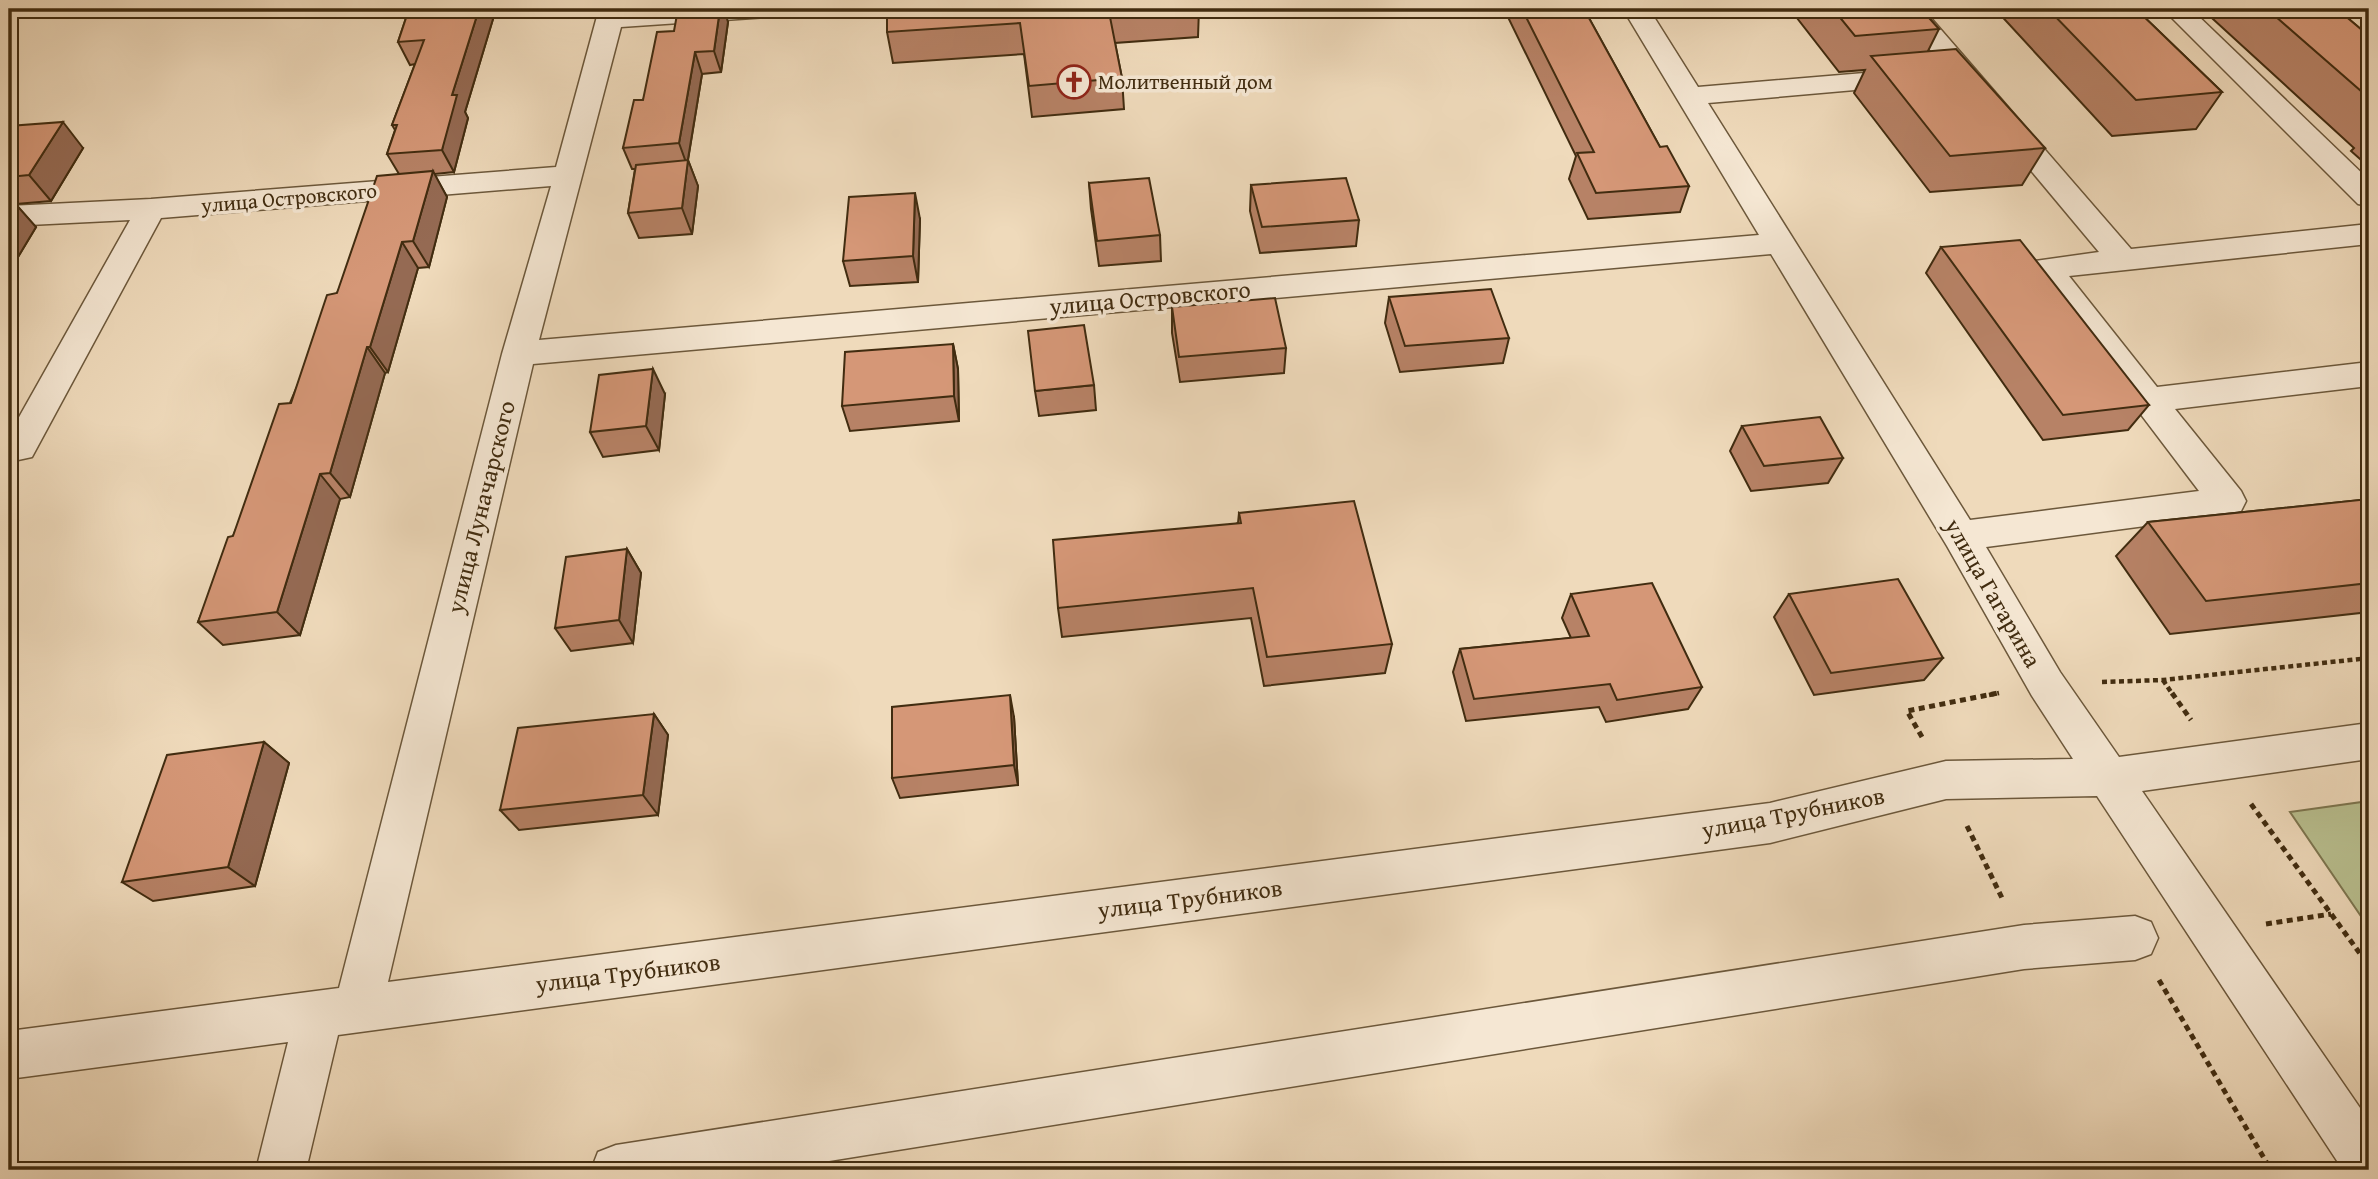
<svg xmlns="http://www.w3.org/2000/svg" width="2378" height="1179" font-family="'Gentium Book Plus',serif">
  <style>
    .green { fill: #b9c090; stroke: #7d7650; stroke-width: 2 }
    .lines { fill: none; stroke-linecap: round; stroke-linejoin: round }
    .minor-casing { stroke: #6c583b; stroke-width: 3 }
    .path-far1 { stroke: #412c10; stroke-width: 4.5; stroke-dasharray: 5 3.5; stroke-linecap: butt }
    .path { stroke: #412c10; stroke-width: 5; stroke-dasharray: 6 4.5; stroke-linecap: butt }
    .minor { fill: #f5e7d3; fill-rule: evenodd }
    .wall { fill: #b78266; stroke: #412c10; stroke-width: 2 }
    .shaded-wall { fill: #956a53; stroke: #412c10; stroke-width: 2 }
    .building { fill: #d59777; stroke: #412c10; stroke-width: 2 }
    .labels { text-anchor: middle; stroke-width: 7; stroke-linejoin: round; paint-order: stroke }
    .far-poi-label { font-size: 21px; fill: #412c10; stroke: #f5e7d3; text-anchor: start }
    .far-street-label { font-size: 21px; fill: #412c10; stroke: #f5e7d3 }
    .street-label { font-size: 24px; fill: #412c10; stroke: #f5e7d3 }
  </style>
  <rect width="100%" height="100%" fill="#efdabb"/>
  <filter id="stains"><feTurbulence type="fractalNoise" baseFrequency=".00286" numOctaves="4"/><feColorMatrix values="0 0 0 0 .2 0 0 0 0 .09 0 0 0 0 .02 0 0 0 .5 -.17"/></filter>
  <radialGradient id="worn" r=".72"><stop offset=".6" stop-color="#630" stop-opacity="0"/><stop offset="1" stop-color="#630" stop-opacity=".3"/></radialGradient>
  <path class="green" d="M2369,801V928L2290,812Z"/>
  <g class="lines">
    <defs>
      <g id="minor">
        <path d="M599,9H625L624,11L782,9L778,15L769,17L621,27L539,340L1759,235L1623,9H1649L1698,87L1912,69L1922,71L1926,77L1922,83L1912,85L1708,103L1970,520L2199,491L2030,268L2035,261L2099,252L1896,9H1923L2131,249L2369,224V244L2069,276L2157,387L2369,362V386L2175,409L2241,491L2246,501L2241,511L2228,515L1986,547L2060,672L2119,757L2369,723V759L2142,791L2369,1121V1170H2343L2097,796L1946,799L1770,843L338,1035L306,1170H256L288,1042L9,1079V1031L339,988L502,354L551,186L161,218L32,457L9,462V435L130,220L9,226V206L151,199L556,167ZM1771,254L1947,546L2032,696L2073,759L1946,761L1770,803L388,982L533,364Z"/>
        <path d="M2163,9H2191L2369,180V206L2358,204Z"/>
        <path d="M2135,916L2151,922L2158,938L2151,954L2135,960L2024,969L773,1170H591L598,1152L616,1145L2024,925Z"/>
      </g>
    </defs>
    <use href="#minor" class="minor-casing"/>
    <g class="path-far1">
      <path d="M2163,680L2173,695"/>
      <path d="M2102,682L2163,680L2369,658"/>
      <path d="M1989,695L1999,693"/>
    </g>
    <g class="path">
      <path d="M2172,693L2191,720"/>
      <path d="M1922,737L1907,711L1998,693"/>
      <path d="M2251,804L2369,966"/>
      <path d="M1967,826L2003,900"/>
      <path d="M2266,924L2331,914"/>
      <path d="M2159,980L2271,1170"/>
    </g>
    <use href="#minor" class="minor"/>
  </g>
  <g class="wall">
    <path d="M409,9H496L465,112L468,118L454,172L434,174L447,197L429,267L418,268L388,372L385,373L350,497L340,499L300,635L223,645L198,622L233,536L337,293L399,174L387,154L395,130L392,125L415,64L410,65L398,42Z"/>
    <path d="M887,9H1199L1198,37L1115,43L1122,78L1124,109L1032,117L1024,54L893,63L887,32Z"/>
    <path d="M1504,9H1584L1660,147L1689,186L1680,212L1588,219L1569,179L1576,156Z"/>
    <path d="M1790,9H1921L1939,29L1928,51L2045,148L2022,185L1930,192L1854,93L1865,70L1839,72Z"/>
    <path d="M1995,9H2136L2222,92L2196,129L2112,136Z"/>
    <path d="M2202,9H2337L2369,36V167L2351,151L2354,148Z"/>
    <path d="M728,22L721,72L702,74L688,160L698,186L692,234L639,238L628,213L635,169H632L623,148L643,100L674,31Z"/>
    <path d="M9,126L83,148L51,201L15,204L36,227L9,272Z"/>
    <path d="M1089,183L1160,235L1161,261L1099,266L1091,209Z"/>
    <path d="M1251,185L1359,220L1356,246L1260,253L1250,211Z"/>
    <path d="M920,219L918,282L850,286L843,261Z"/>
    <path d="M1941,247L2149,405L2128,430L2043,440L1926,273Z"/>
    <path d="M1389,297L1509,338L1503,363L1400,372L1385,323Z"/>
    <path d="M1172,307L1286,348L1284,373L1180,382L1172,333Z"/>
    <path d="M953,344L958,369L959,421L850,431L842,406Z"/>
    <path d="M1094,385L1096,410L1039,416L1035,391Z"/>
    <path d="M665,394L659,450L603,457L590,432Z"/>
    <path d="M1742,426L1843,458L1828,483L1751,491L1730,451Z"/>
    <path d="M2369,499V612L2170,634L2116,556L2148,522Z"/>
    <path d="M1239,513L1392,644L1385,673L1264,686L1251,618L1062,637L1058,608L1238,523Z"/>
    <path d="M627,549L641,573L633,643L571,651L555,628Z"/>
    <path d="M1571,594L1702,687L1688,709L1606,722L1599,707L1466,721L1453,672L1460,649L1571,638L1562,618Z"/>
    <path d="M1789,594L1943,658L1924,680L1814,695L1774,617Z"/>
    <path d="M654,714L668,735L658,815L519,830L500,810Z"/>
    <path d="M1014,717L1018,785L900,798L892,778Z"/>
    <path d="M264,742L289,763L255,886L153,901L122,882Z"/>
  </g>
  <g class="shaded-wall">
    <path d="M479,9H496L465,112L468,118L454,172L442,150L452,95Z"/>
    <path d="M720,9H724L728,22L721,72L714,51Z"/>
    <path d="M695,52L702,74L687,165L679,143Z"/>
    <path d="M63,122L83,148L51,201L29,175Z"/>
    <path d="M688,160L698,186L692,234L682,208Z"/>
    <path d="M433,171L447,197L429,267L413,241Z"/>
    <path d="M915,193L920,219L918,282L913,256Z"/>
    <path d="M13,201L36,227L9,272V208Z"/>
    <path d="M402,242L418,268L388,372L370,347Z"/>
    <path d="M953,344L958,369L959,421L954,396Z"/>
    <path d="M367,347L385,373L350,497L330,473Z"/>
    <path d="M653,369L665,394L659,450L646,426Z"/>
    <path d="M320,474L340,499L300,635L277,612Z"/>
    <path d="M627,549L641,573L633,643L619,620Z"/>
    <path d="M1010,695L1014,717L1018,785L1014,765Z"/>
    <path d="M654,714L668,735L658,815L643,795Z"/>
    <path d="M264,742L289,763L255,886L228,867Z"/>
  </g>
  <g class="building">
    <path d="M409,9H479L452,95H457L442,150L387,154L397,125H392L424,40L398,42Z"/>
    <path d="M678,9H720L714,51L695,52L679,143L623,148L634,100H643L657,32L674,31Z"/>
    <path d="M887,9H1162L1109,12L1122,78L1029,86L1020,23L887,32Z"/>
    <path d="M1522,9H1584L1660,147L1667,146L1689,186L1596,193L1577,153L1594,152Z"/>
    <path d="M1833,9H1921L1939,29L1855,36Z"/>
    <path d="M2048,9H2136L2222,92L2136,100Z"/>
    <path d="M2267,9H2337L2369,36V98Z"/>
    <path d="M1956,49L2045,148L1950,156L1871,56Z"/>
    <path d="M63,122L29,175L9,177V126Z"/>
    <path d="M688,160L682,208L628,213L636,165Z"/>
    <path d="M433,171L413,241L402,242L370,347H367L330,473L320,474L277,612L198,622L228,537L233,536L279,404L291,403L327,295L337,293L377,176Z"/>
    <path d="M1149,178L1160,235L1097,241L1089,183Z"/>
    <path d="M1346,178L1359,220L1262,227L1251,185Z"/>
    <path d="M915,193L913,256L843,261L849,197Z"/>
    <path d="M2020,240L2149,405L2063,415L1941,247Z"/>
    <path d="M1491,289L1509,338L1405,346L1389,297Z"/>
    <path d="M1275,298L1286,348L1179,357L1172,307Z"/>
    <path d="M1084,325L1094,385L1035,391L1028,331Z"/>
    <path d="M953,344L954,396L842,406L845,352Z"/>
    <path d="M653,369L646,426L590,432L599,375Z"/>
    <path d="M1820,417L1843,458L1764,466L1742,426Z"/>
    <path d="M2369,499V583L2206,601L2148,522Z"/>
    <path d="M1354,501L1392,644L1267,657L1253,588L1058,608L1053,540L1241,523L1239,513Z"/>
    <path d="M627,549L619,620L555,628L566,557Z"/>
    <path d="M1898,579L1943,658L1831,673L1789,594Z"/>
    <path d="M1652,583L1702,687L1617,700L1610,684L1474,699L1460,649L1589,636L1571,594Z"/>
    <path d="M1010,695L1014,765L892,778V707Z"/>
    <path d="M654,714L643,795L500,810L518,728Z"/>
    <path d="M264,742L228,867L122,882L167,755Z"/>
  </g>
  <defs>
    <symbol id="church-ring" viewBox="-11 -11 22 22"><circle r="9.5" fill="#f5e7d3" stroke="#8f2418" stroke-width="1.5"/><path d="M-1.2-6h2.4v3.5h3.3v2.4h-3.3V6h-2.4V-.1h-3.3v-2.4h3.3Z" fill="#8f2418"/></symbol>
  </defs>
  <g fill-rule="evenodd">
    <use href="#church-ring" x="1055" y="63" width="38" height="38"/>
  </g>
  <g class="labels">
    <g class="far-poi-label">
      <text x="1098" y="89">Молитвенный дом</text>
    </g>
    <g class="far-street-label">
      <text transform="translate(289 198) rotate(-5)" y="7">улица Островского</text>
    </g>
    <g class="street-label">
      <text transform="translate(1150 298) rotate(-5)" y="8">улица Островского</text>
      <text transform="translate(481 507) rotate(-76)" y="8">улица Луначарского</text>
      <text transform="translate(1993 593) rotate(60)" y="8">улица Гагарина</text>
      <text transform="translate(1793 813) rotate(-11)" y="8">улица Трубников</text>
      <text transform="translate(1190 899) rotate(-7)" y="8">улица Трубников</text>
      <text transform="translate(628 973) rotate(-7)" y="8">улица Трубников</text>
    </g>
  </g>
  <rect width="2378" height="1179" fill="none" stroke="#efdabb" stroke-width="35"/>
  <rect x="10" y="10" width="2357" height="1158" fill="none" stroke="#412c10" stroke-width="3.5"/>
  <rect x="18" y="18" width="2343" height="1144" fill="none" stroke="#412c10" stroke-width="2"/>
  <rect width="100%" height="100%" filter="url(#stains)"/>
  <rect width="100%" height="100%" fill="url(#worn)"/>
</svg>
